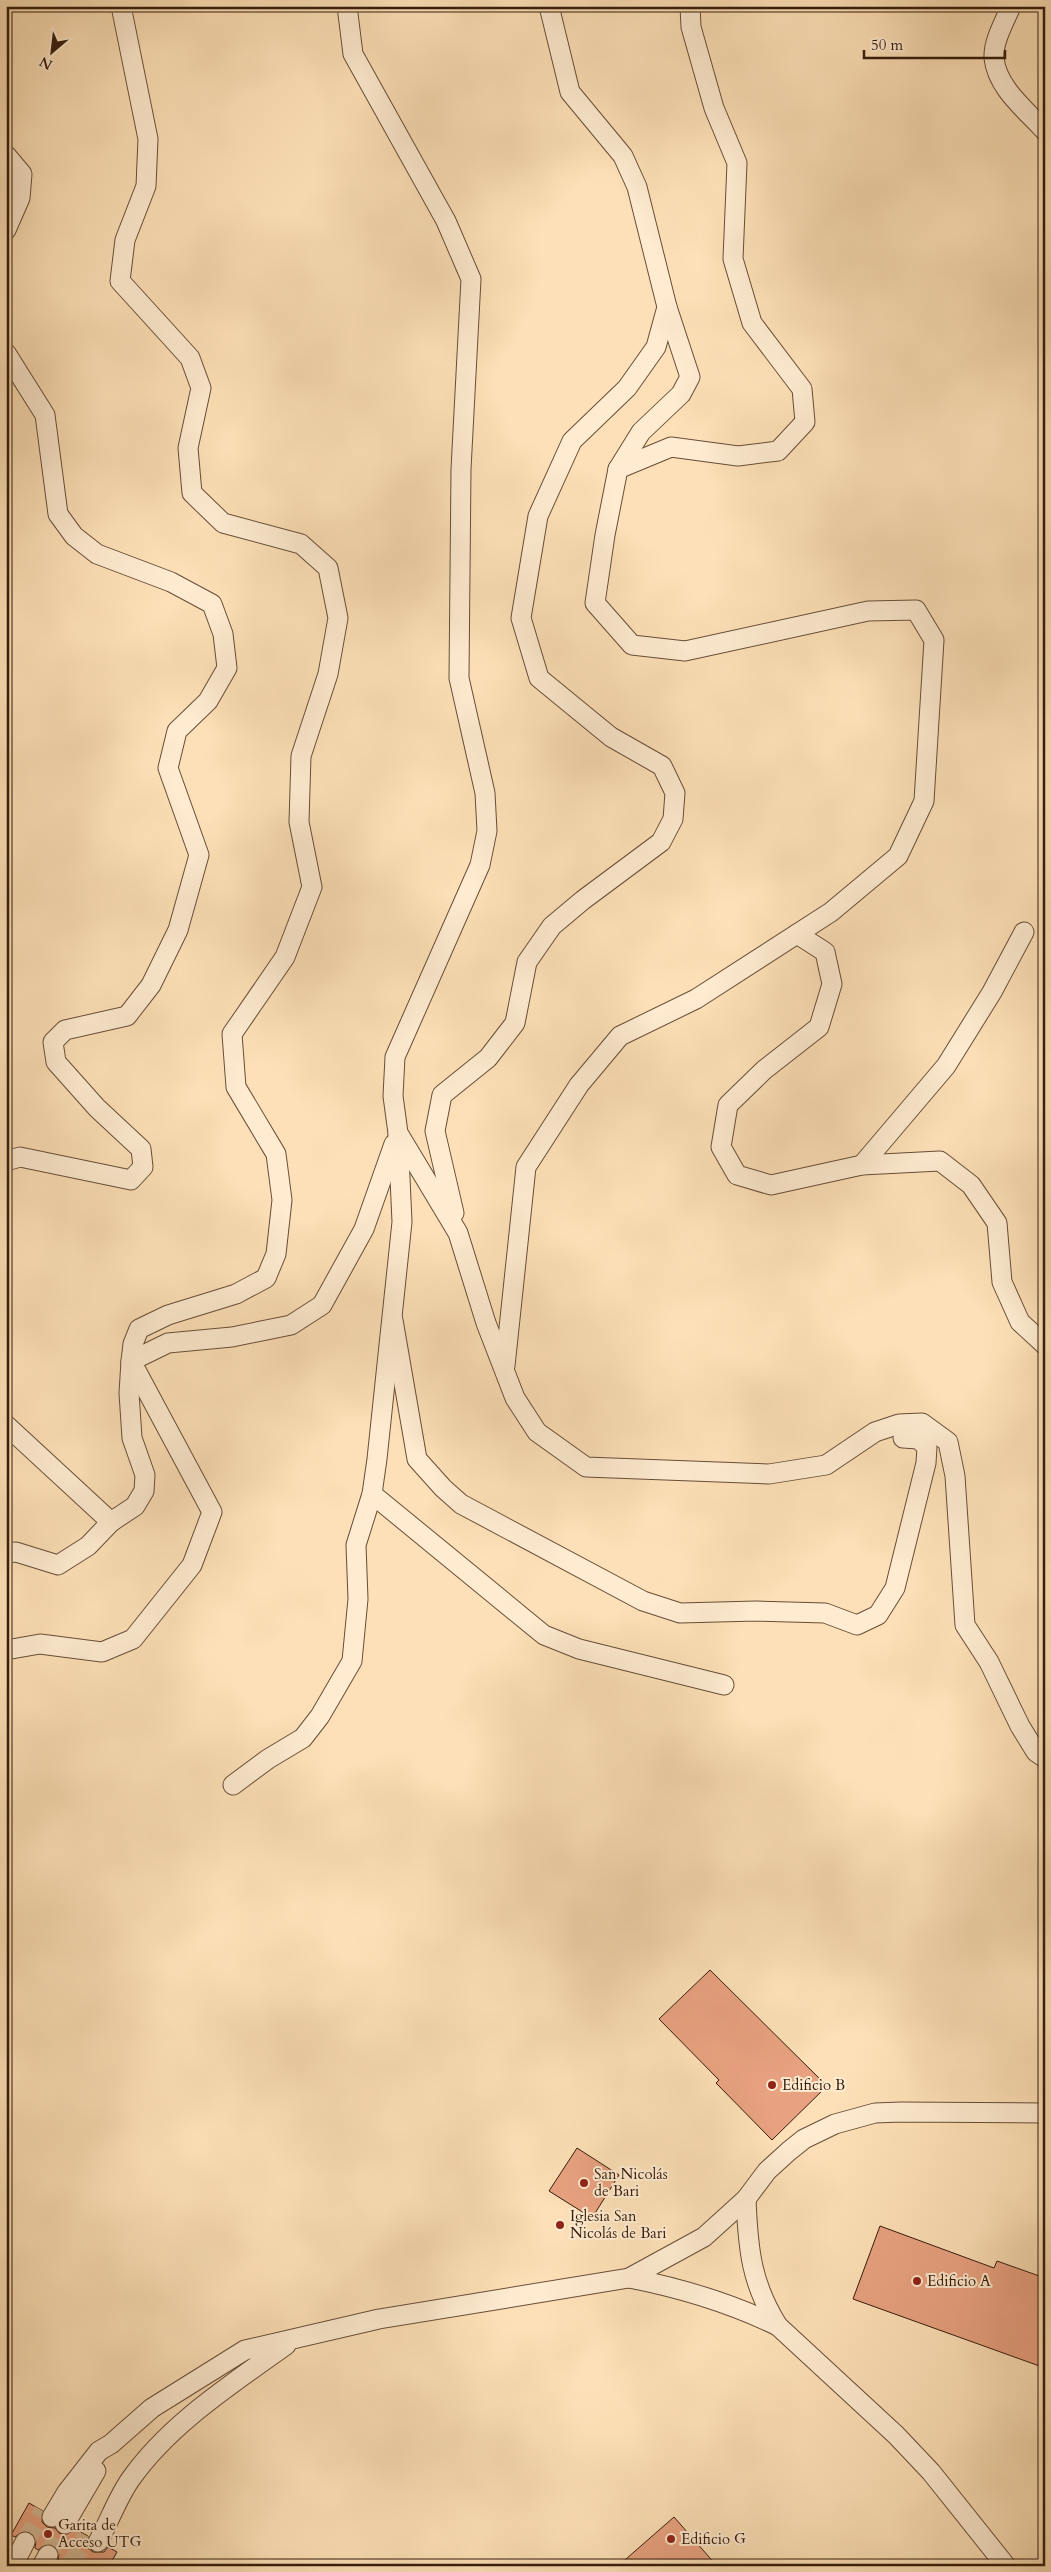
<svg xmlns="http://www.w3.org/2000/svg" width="1051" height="2572" font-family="Cardo,serif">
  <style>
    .building { fill: #e9a281; stroke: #351c0c }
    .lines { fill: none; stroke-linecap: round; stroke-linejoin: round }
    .minor-tunnel { stroke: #d5b995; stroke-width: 19; stroke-dasharray: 19 9; stroke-linecap: butt }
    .minor-casing { stroke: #674d37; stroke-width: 21 }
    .minor { stroke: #feebd0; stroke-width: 19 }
    .poi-dot { fill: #8f2418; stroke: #feebd0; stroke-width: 2 }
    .labels { text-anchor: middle; stroke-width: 4; stroke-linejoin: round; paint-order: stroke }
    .poi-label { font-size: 15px; fill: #351c0c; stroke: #feebd0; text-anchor: start }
  </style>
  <rect width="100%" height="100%" fill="#fde0b7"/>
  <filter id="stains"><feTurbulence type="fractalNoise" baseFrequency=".004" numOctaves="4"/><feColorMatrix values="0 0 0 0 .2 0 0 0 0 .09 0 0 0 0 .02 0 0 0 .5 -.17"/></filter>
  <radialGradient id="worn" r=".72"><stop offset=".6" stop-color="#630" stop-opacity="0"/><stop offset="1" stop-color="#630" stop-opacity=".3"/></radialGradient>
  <g class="building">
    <path d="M710,1970L827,2086L772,2140L716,2083L719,2080L659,2019Z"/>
    <path d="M577,2148L619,2175L592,2218L549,2191Z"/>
    <path d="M880,2226L994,2268L997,2261L1045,2278V2368L853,2299Z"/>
    <path d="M29,2503L43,2511L42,2522L47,2527L55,2528L59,2533L64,2535L75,2529L88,2536V2548L93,2552H104L108,2547L117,2552L109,2566H66L58,2561L59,2554L54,2545L47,2544L38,2550L35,2548L36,2541L30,2532L24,2531L15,2537L11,2535Z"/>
    <path d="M674,2517L717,2566H618Z"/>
  </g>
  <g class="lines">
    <g class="minor-tunnel">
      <path d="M25,2542L43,2511"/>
      <path d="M48,2555L65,2524"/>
      <path d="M70,2566L87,2536"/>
    </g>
    <defs>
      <g id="minor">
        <path d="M347,6L353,54L446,221L471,279L461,469L459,678L485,793L487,831L480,865L395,1057L393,1096L398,1133L458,1233L486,1323L515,1398L537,1432L586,1467L769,1474L826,1465L875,1432L899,1424L922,1423L948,1442L955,1476L965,1625L989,1662L1020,1726L1036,1752L1045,1758"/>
        <path d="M549,6L570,92L623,156L637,187L667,307L690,377L681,394L641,432L618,469"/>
        <path d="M1011,6C1005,21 993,41 994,58C997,88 1026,110 1045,131"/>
        <path d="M6,155L22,174L20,198L6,230"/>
        <path d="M6,353L45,415L58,514L74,536L97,554L171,582L212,604L223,634L227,668L208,701L177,731L168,768L199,855L178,930L151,985L127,1016L65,1030L53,1042L56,1062L97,1108L141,1149L143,1167L131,1180L20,1157L6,1161"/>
        <path d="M797,934L825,952L832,984L819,1027L764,1070L728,1105L721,1147L737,1175L771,1185L862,1165L940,1161L971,1185L997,1223L1002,1282L1020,1322L1045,1345"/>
        <path d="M862,1165L946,1066L992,992L1024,932"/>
        <path d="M454,1213L435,1131L442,1095L488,1058L515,1023L527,962L552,926L583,900L661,842L673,819L675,793L662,766L611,737L539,678L521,618L538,516L572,441L627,388L656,347L667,307"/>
        <path d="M393,1320L417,1459L443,1488L461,1504L643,1601L680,1613L756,1611L825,1613L857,1625L878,1615L895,1588L926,1463L927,1447L918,1439L903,1438"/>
        <path d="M505,1366L526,1167L579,1085L620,1036L696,999L831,912L898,856L924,801L934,640L916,610L868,611L685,651L632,645L595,603L605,535L618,469L671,447L738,456L778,451L805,422L802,389L752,323L733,259L737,163L714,108L691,27L690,6"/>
        <path d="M6,1425L111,1522"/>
        <path d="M372,1494L544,1635L579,1649L724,1685"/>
        <path d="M6,1553L16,1552L58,1565L88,1546L111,1522L135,1506L144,1491L145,1475L132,1438L129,1393L131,1361L168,1343L232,1337L291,1325L322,1305L364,1229L394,1144"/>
        <path d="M6,1650L40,1644L102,1652L133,1639L192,1565L212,1512L131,1361L133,1344L139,1329L168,1315L236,1294L266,1278L276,1254L282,1200L276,1154L236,1087L232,1034L285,957L312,887L299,822L301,756L328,674L338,618L328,568L301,544L223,523L192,493L188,448L201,388L190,358L120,281L125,240L146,186L148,139L121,6"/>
        <path d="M233,1785L268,1759L303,1738L320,1716L352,1661L358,1599L356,1545L372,1494L377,1459L402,1222L398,1134"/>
        <path d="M746,2199C748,2249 751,2283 778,2326L896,2435L931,2472L1006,2566"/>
        <path d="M629,2278C681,2288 730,2303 778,2326"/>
        <path d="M52,2517L67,2492L99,2451L111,2444L152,2408L245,2350L379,2319L629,2278L704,2237L746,2199L767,2171L789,2151L804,2139L835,2124L875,2113L901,2112L1045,2113"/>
        <path d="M65,2524L96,2471"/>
        <path d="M98,2542C109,2522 117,2499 130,2480C169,2424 232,2384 286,2345"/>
        <path d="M13,2566L25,2542"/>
        <path d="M42,2566L48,2555"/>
      </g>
    </defs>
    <use href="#minor" class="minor-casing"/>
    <use href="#minor" class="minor"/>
  </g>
  <g class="poi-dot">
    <circle cx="772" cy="2085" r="5"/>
    <circle cx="584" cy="2183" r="5"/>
    <circle cx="560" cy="2225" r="5"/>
    <circle cx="917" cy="2281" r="5"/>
    <circle cx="48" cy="2534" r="5"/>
    <circle cx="671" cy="2539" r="5"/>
  </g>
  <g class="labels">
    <g class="poi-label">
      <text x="782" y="2090">Edificio B</text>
      <text x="594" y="2179">San Nicolás<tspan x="594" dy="17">de Bari</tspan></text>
      <text x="570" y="2221">Iglesia San<tspan x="570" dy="17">Nicolás de Bari</tspan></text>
      <text x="927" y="2286">Edificio A</text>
      <text x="58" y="2530">Garita de<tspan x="58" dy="17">Acceso UTG</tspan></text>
      <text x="681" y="2544">Edificio G</text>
    </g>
  </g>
  <rect width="1051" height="2572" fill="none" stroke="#fde0b7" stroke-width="25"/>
  <rect x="8" y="8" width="1036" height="2557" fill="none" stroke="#351c0c" stroke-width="2.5"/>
  <rect x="12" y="12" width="1026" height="2547" fill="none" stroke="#351c0c"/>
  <g transform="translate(52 52) rotate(208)" stroke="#feebd0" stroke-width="4" paint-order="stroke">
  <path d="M0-4L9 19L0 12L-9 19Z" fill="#351c0c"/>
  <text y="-8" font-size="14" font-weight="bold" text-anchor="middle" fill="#351c0c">N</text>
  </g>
  <path d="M864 50v8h141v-8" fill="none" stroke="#351c0c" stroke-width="2.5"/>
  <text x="871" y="50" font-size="15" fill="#351c0c" stroke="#feebd0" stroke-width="4" paint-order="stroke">50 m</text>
  <rect width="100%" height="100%" filter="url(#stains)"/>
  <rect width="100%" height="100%" fill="url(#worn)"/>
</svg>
